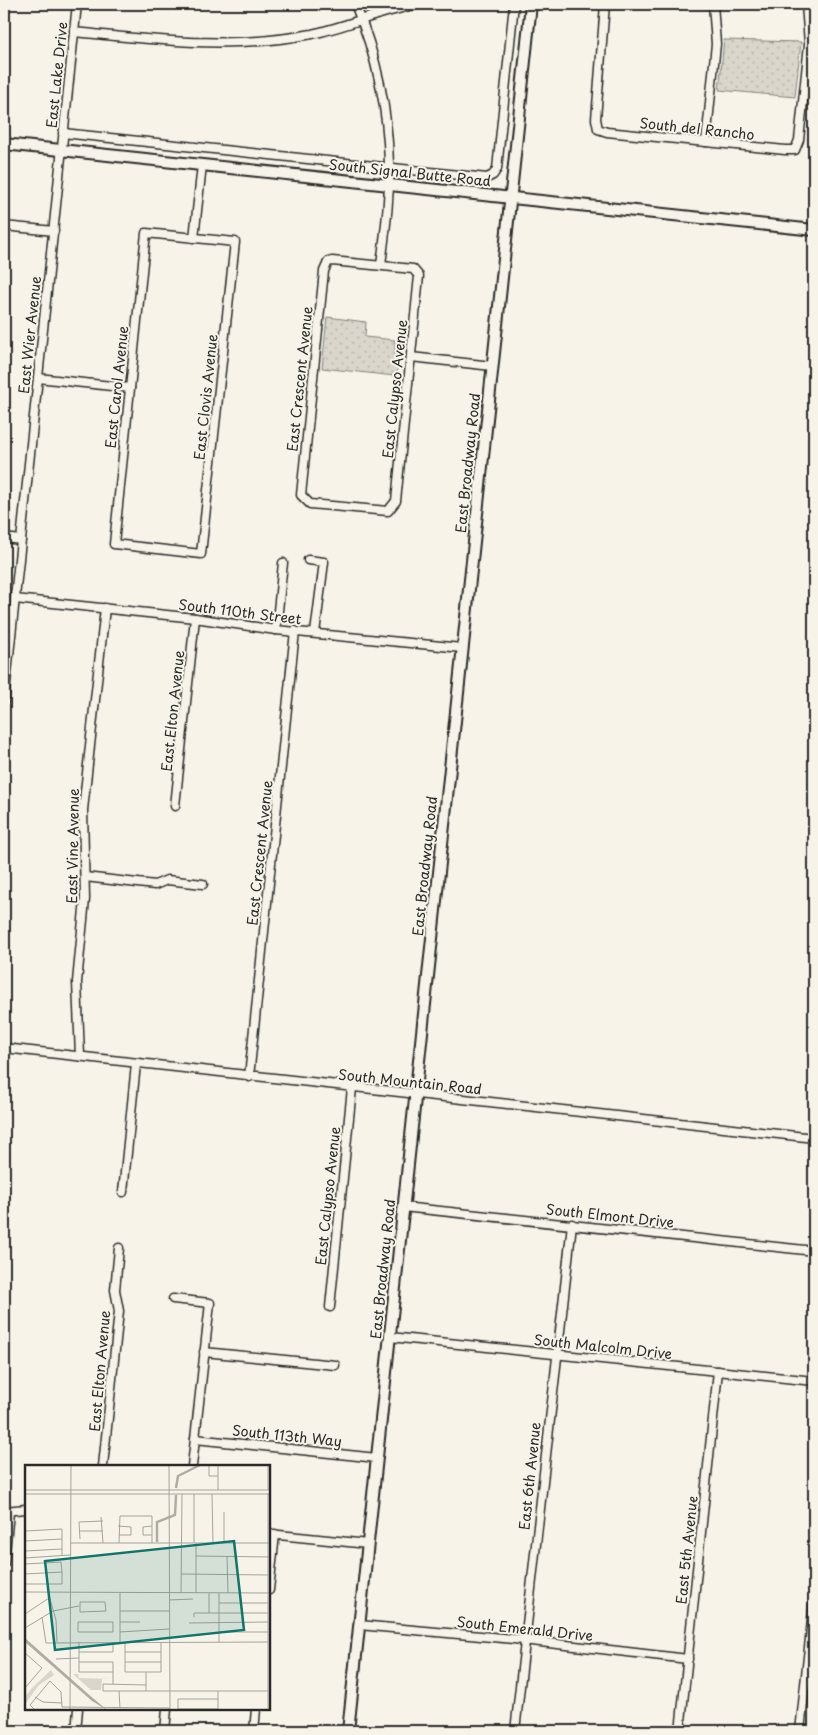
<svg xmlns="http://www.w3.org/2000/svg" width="818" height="1735" font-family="'Playpen Sans',sans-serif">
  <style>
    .park { fill: url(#park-dots); stroke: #82807c }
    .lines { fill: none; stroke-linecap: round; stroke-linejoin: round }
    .minor-casing { stroke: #2b2b2b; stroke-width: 11 }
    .secondary-casing { stroke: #2b2b2b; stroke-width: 14 }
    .minor { stroke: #f7f3e8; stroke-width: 8 }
    .secondary { stroke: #f7f3e8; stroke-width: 10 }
    .labels { text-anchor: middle; stroke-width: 4; stroke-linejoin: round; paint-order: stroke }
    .street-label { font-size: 14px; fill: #2b2b2b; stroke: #f7f3e8 }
    .inset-river { fill: none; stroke: #afaca4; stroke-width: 2.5 }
    .inset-road { fill: none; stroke: #a5a39c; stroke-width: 1 }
    .view { fill: #0f766e; fill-opacity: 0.15; stroke: #0f766e; stroke-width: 2.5 }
    .inset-edge { fill: none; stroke: #2b2b2b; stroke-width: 2.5 }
  </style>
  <defs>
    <pattern id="park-dots" width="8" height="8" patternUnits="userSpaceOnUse" patternTransform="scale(1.25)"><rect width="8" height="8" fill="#dad6cc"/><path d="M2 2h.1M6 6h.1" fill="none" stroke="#bbb8af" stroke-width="1.8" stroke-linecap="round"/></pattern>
  </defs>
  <rect width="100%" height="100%" fill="#f7f3e8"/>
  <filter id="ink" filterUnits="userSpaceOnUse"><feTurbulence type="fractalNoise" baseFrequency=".02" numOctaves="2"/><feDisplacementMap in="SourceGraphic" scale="10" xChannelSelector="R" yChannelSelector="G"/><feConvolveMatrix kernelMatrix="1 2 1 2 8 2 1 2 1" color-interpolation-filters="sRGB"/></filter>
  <g filter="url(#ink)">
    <g class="park">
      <path d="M724,40L801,42L795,97L719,90Z"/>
      <path d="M327,317L366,322L365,337L395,340V356L400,366L395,376L322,368Z"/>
    </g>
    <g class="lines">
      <defs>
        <g id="minor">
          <path d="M355,4C376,54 388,111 389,165C390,199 385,232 381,265"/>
          <path d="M605,4L596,119L598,129L607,132L785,150H795L799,140L809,44L806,4"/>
          <path d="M74,32C156,40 229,50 312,34C349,26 385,9 422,4"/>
          <path d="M63,133L487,178L493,175L497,169L514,4"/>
          <path d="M706,142L716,44L713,4"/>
          <path d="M4,226L54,231"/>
          <path d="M146,233L235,242L201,554L114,544Z"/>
          <path d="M194,238L202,165"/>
          <path d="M332,261L413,269L419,276L396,501L388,511L310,504L301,495L324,271L328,262Z"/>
          <path d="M411,357L492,366"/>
          <path d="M38,378L130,388"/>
          <path d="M4,538L21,540"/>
          <path d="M308,560L324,562L315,633"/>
          <path d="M15,599L195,618L276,630L462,648"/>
          <path d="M276,630L283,563"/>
          <path d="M4,703L77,4"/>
          <path d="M175,806L195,618"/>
          <path d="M85,877L155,885L167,880L203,884"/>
          <path d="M4,1048L814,1138"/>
          <path d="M80,1056L77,982L85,899L83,810L105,608"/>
          <path d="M249,1077L295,631"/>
          <path d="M123,1192L136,1064"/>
          <path d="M403,1207L814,1251"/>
          <path d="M173,1299L210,1303L192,1466"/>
          <path d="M330,1307L352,1088"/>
          <path d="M390,1337L814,1381"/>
          <path d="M204,1352L335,1365"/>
          <path d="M195,1439L377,1458"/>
          <path d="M103,1466L119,1311L115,1290L119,1248"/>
          <path d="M4,1511L26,1509"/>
          <path d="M269,1534L368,1544"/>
          <path d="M4,1563L9,1512"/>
          <path d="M269,1590L275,1534"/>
          <path d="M359,1625L514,1639L688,1659"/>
          <path d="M76,1731L78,1709"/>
          <path d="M165,1731L167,1709"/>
          <path d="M254,1731L256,1709"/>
          <path d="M515,1731L572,1224"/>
          <path d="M680,1731L718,1371"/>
          <path d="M800,1731L814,1601"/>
        </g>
        <g id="secondary">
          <path d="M4,144L814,230"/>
          <path d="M348,1731L531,4"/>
        </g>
      </defs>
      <use href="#minor" class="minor-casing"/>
      <use href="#secondary" class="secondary-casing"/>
      <use href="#minor" class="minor"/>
      <use href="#secondary" class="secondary"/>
    </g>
  </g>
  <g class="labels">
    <g class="street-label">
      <text transform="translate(57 75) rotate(-84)" y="5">East Lake Drive</text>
      <text transform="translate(697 129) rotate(6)" y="5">South del Rancho</text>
      <text transform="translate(410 173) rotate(6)" y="5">South Signal Butte Road</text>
      <text transform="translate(30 335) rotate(-84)" y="5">East Wier Avenue</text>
      <text transform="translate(300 379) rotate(-84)" y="5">East Crescent Avenue</text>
      <text transform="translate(117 387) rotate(-84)" y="5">East Carol Avenue</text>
      <text transform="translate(395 389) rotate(-84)" y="5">East Calypso Avenue</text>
      <text transform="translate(206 397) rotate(-84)" y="5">East Clovis Avenue</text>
      <text transform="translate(468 463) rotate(-84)" y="5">East Broadway Road</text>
      <text transform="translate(240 612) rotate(7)" y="5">South 110th Street</text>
      <text transform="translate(173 711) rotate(-84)" y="5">East Elton Avenue</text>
      <text transform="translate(73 846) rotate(-89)" y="5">East Vine Avenue</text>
      <text transform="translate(260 853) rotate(-84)" y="5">East Crescent Avenue</text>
      <text transform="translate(425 866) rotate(-84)" y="5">East Broadway Road</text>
      <text transform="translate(410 1082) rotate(6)" y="5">South Mountain Road</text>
      <text transform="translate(328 1196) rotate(-84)" y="5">East Calypso Avenue</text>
      <text transform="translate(610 1216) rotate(6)" y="5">South Elmont Drive</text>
      <text transform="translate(383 1269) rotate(-84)" y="5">East Broadway Road</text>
      <text transform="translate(603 1347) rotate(6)" y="5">South Malcolm Drive</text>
      <text transform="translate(100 1371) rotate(-85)" y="5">East Elton Avenue</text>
      <text transform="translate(287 1436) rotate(6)" y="5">South 113th Way</text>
      <text transform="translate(530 1476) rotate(-84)" y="5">East 6th Avenue</text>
      <text transform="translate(687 1550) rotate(-84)" y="5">East 5th Avenue</text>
      <text transform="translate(525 1629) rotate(6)" y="5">South Emerald Drive</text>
    </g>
  </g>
  <g transform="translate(25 1465)">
    <rect width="245" height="245" fill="#f7f3e8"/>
    <path d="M26,205L29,210L14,220L0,239V232L7,223ZM48,209H53L54,213L86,214H77L76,225H66Z" fill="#dad6cc"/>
    <path d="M0,173L62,228L82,245L67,236L0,177Z" fill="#afaca4"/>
    <path class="inset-river" d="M151,23L153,11L175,0M132,77V57L150,50L151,30"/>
    <path class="inset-road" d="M144,0L145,245M184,0V11H193M193,0V25M0,25H245M243,25V0M0,29H245M169,29V78M187,29L188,78M76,52L78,78M93,61L106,62V70H94M127,61L118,62V70H127M0,66L37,64V90M54,66H78M55,74L54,57L78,56M0,76L37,74M46,78H245M94,78L95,51H127V78M171,78V128M199,78V47M0,86L37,84M171,91L245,92M202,91L203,128M0,93L45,90M0,99L36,97L37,107V119H0M0,109L37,107M156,109L243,110M0,127L245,128M23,127L31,155L32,177M156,128L157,29M194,128V177M144,135L168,134M55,137H80L81,146L55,147ZM194,138H243M95,146H144M184,148V128M0,149L24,133M17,152L21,178L243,177M169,152V148H243M53,157H88V167H53ZM95,157H115M164,158L243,157M0,163L28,146L54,141M95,167L144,164M194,167H243M54,177V207H88M95,177V128M100,177V207H136V177M54,187H88V177M100,187H136M0,188L17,203L0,223M31,194L54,193M54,197H88V219M100,197H136M121,207V226M121,220L78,219V226H243M94,226L95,243M193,226V244M10,232L18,237L37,238M193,234H153V244H193M37,242L145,243M10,245L5,240L25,216L36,227L37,242M45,245L46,0M243,245V28"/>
    <path class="view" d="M209,76L219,165L30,185L20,96Z"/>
    <rect width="245" height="245" class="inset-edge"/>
  </g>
  <rect width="818" height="1735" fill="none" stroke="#f7f3e8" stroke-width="20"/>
  <rect x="10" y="10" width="798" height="1715" fill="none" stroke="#2b2b2b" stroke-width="2" filter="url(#ink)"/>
</svg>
